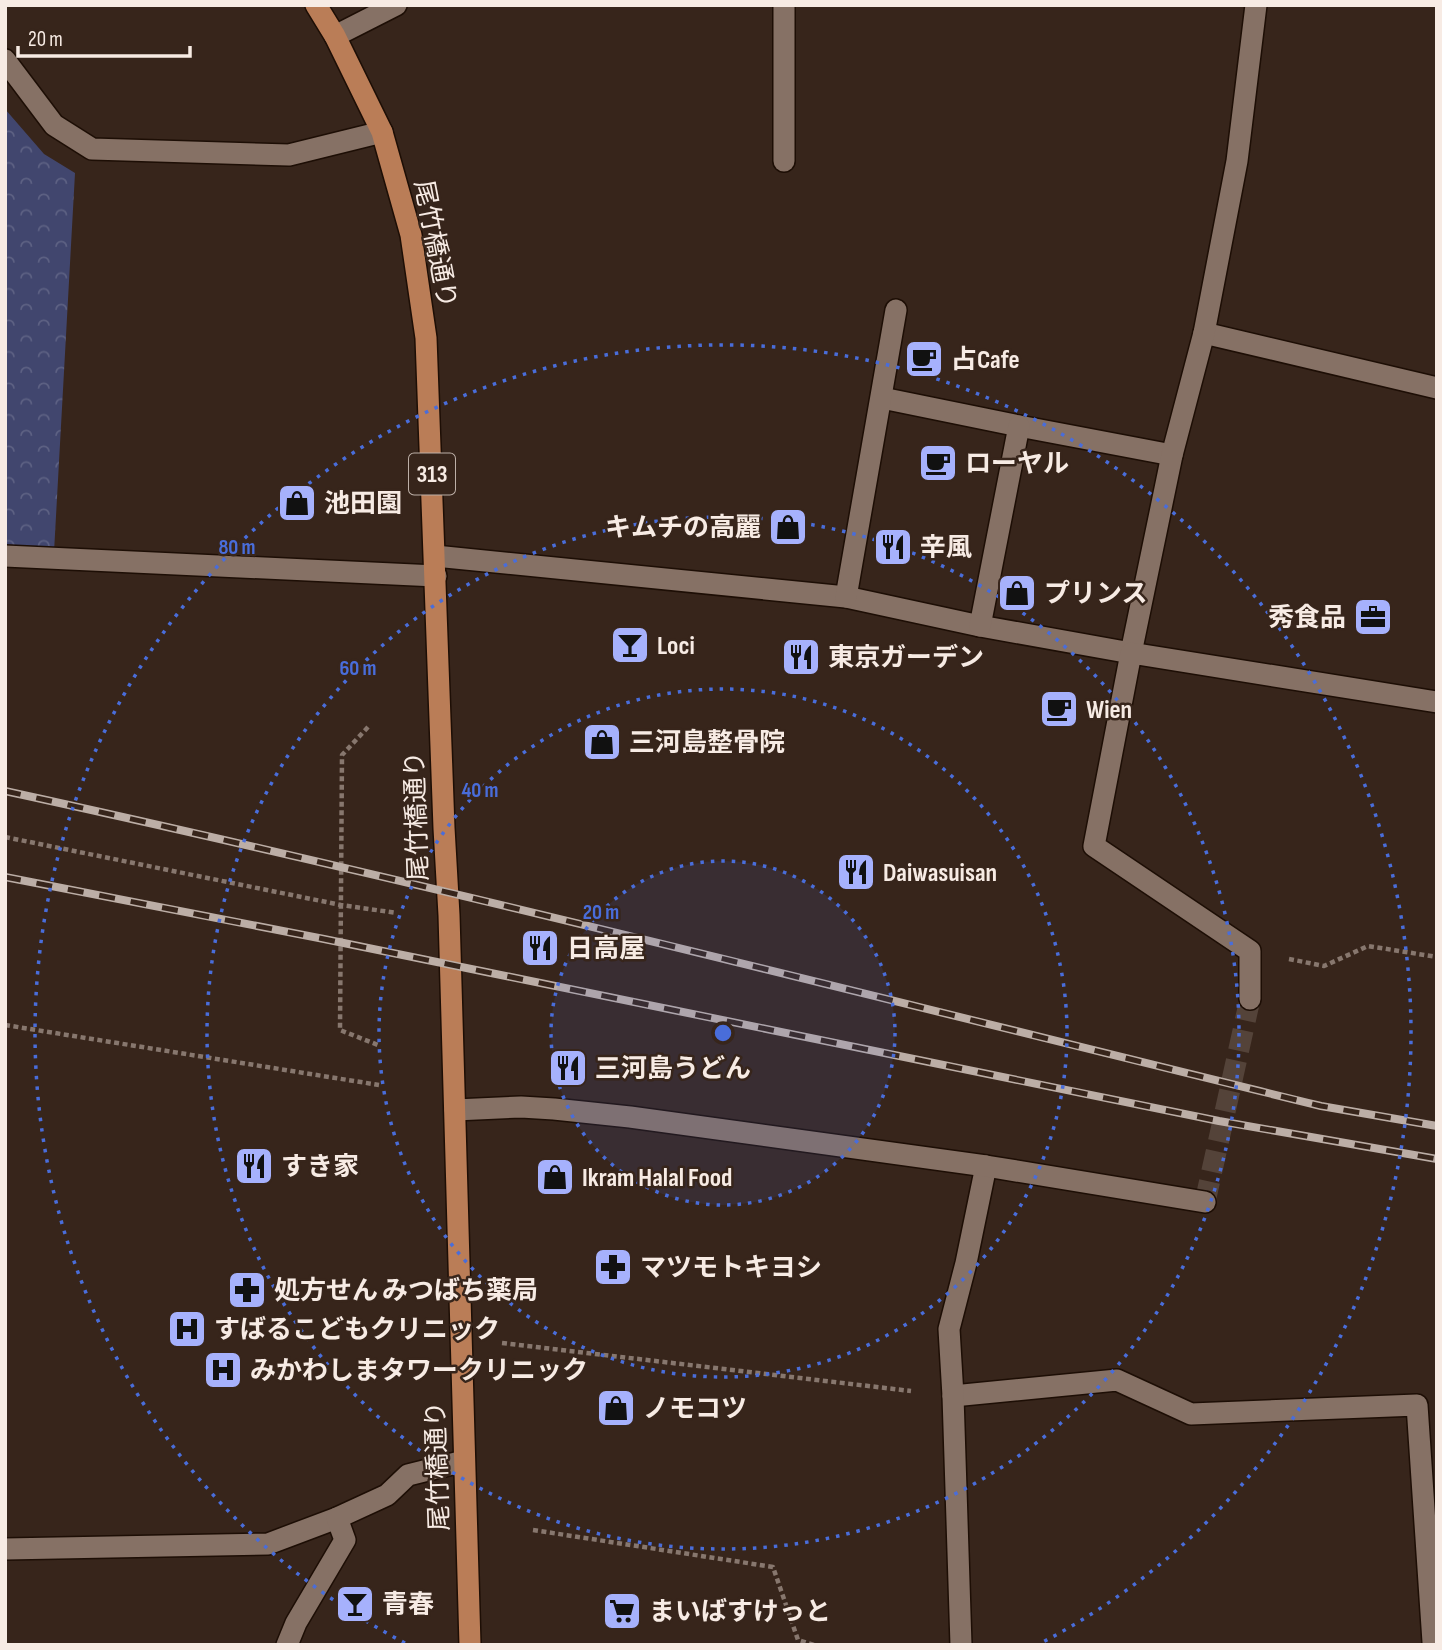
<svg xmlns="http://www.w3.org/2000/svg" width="1442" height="1650" font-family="'Sofia Sans Condensed','Noto Sans JP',sans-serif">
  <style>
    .park { fill: url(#park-crowns) }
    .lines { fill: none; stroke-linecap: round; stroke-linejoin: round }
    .street-tunnel { stroke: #544339; stroke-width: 21; stroke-dasharray: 21 10; stroke-linecap: butt }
    .lane-casing { stroke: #1d0e05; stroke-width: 24 }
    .street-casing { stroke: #1d0e05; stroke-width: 24 }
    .primary-casing { stroke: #1d0e05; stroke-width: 24 }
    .path { stroke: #87776e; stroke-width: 4.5; stroke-dasharray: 5 3.5; stroke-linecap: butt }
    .lane { stroke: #867165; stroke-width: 21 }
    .street { stroke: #867165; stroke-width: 21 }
    .primary { stroke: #ba7d57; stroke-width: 21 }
    .rail-casing { stroke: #bcaea6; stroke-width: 8 }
    .rail { stroke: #37251b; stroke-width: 5; stroke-dasharray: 16; stroke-linecap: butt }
    .ring { fill: none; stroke: #496dda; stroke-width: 3.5; stroke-dasharray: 3.5 7 }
    .labels { text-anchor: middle; stroke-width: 5; stroke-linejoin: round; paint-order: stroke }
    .shield { fill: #37251b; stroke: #bdb0a8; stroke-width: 2 }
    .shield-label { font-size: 24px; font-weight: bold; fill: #f7ebe4 }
    .street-label { font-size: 26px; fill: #f7ebe4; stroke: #37251b }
    .poi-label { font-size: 26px; font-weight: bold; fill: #f7ebe4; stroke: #37251b; text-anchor: start }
    .centre { fill: #496dda; stroke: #37251b; stroke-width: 3.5 }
    .ring-label { font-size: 21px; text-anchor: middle; font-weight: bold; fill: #496dda; stroke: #37251b; stroke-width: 5; stroke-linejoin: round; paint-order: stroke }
  </style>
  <defs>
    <pattern id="park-crowns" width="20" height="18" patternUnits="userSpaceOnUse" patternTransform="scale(1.75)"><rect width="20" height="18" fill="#41466e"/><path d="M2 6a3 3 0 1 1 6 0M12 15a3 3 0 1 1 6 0" fill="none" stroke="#5d6183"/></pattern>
  </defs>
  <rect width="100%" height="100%" fill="#37251b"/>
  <path class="park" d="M5,109L44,154L75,173L54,552L5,549Z"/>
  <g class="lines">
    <path class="street-tunnel" d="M1205,1202L1250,999"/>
    <defs>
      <g id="lane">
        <path d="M784,5V161"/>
        <path d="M1204,333L1437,388"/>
        <path d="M882,398L1019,426L1172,455"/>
        <path d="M435,556L846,597L980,626L1131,653L1172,455L1204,333L1237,161L1256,5"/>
        <path d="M846,597L896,310"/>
        <path d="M980,626L1019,426"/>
        <path d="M953,1396L1117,1380L1191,1414L1417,1405L1433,1642"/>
        <path d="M961,1645L953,1396L949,1329L966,1263L986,1166"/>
      </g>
      <g id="street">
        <path d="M335,36L396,5"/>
        <path d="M5,60L54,125L92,149L289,155L382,132"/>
        <path d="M5,556L436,576"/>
        <path d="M1250,999V951L1094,846L1131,653L1437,702"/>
        <path d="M455,1110L521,1107L554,1109L630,1117L986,1166L1205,1202"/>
        <path d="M5,1549L268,1544L337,1518"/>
        <path d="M287,1645L296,1623L345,1540L337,1518L387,1495L408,1475L464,1461"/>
      </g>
      <path id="primary" d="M316,5L335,36L382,132L411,235L426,338L444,828L449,915L470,1645"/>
    </defs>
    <use href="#lane" class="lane-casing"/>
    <use href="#street" class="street-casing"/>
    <use href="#primary" class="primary-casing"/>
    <g class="path">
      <path d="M368,727L342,755L340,1030L378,1045"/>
      <path d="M5,837L341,905L397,913"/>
      <path d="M1289,959L1324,966L1368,946L1437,957"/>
      <path d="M5,1025L379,1085"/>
      <path d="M502,1343L911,1391"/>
      <path d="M533,1530L773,1567L798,1640L814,1645"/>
    </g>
    <use href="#lane" class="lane"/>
    <use href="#street" class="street"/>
    <use href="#primary" class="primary"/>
    <defs>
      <g id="rail">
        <path d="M5,791C446,887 883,999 1321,1106L1437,1126"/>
        <path d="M5,877L324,939L1219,1121L1437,1159"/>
      </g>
    </defs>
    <use href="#rail" class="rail-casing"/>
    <use href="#rail" class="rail"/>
  </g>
  <circle cx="723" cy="1033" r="172" fill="#496dda" fill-opacity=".12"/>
  <g class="ring">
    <circle cx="723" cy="1033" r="172"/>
    <circle cx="723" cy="1033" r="344"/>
    <circle cx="723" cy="1033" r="516"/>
    <path d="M405 1643A688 688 0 1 1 1041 1643"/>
  </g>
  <defs>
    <symbol id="cafe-square" viewBox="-11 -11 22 22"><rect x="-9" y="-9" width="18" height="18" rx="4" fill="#a6b1fc" stroke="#37251b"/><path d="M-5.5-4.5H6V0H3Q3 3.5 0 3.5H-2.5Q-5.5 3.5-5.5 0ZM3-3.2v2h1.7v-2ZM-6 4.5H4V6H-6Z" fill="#111"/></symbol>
    <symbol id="shop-square" viewBox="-11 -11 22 22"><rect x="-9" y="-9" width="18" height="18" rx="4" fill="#a6b1fc" stroke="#37251b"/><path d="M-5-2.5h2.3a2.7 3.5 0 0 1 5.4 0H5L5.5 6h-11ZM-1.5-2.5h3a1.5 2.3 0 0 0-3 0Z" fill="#111"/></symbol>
    <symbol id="restaurant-square" viewBox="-11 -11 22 22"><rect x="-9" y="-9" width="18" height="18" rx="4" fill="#a6b1fc" stroke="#37251b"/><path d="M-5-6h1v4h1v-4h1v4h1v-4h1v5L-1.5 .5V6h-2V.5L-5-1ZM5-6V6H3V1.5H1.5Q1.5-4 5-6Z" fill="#111"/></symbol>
    <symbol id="office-square" viewBox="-11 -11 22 22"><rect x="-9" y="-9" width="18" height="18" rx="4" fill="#a6b1fc" stroke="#37251b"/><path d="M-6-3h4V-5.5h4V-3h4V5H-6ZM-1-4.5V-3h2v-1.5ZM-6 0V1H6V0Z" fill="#111"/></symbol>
    <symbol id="bar-square" viewBox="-11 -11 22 22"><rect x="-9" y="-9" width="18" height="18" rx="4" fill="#a6b1fc" stroke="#37251b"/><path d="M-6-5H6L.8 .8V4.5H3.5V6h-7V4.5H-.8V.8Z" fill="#111"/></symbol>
    <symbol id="pharmacy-square" viewBox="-11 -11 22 22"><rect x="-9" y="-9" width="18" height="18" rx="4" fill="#a6b1fc" stroke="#37251b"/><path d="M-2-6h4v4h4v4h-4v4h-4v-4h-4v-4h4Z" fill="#111"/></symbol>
    <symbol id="hospital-square" viewBox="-11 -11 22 22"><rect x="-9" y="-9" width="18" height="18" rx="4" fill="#a6b1fc" stroke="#37251b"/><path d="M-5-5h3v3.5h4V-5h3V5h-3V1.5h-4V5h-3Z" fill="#111"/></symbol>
    <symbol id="supermarket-square" viewBox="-11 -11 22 22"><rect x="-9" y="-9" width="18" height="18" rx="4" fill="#a6b1fc" stroke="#37251b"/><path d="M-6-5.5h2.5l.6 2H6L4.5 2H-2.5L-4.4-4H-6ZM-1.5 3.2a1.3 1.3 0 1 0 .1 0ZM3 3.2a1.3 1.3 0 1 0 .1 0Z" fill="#111"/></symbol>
  </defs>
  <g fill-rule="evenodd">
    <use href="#cafe-square" x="902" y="337" width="44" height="44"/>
    <use href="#cafe-square" x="916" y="441" width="44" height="44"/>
    <use href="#shop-square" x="275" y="481" width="44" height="44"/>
    <use href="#shop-square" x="766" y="505" width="44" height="44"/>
    <use href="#restaurant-square" x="871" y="525" width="44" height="44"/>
    <use href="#shop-square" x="995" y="571" width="44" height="44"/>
    <use href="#office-square" x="1351" y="595" width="44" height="44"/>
    <use href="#bar-square" x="608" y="623" width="44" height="44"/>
    <use href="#restaurant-square" x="779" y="635" width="44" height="44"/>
    <use href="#cafe-square" x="1037" y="687" width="44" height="44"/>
    <use href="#shop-square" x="580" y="720" width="44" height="44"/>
    <use href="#restaurant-square" x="834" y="850" width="44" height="44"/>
    <use href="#restaurant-square" x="518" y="926" width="44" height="44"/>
    <use href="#restaurant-square" x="546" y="1046" width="44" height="44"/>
    <use href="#restaurant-square" x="232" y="1144" width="44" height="44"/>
    <use href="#shop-square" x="533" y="1155" width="44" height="44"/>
    <use href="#pharmacy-square" x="591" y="1245" width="44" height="44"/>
    <use href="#pharmacy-square" x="225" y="1268" width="44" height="44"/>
    <use href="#hospital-square" x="165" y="1307" width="44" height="44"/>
    <use href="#hospital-square" x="201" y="1348" width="44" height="44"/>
    <use href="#shop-square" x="594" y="1386" width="44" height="44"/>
    <use href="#bar-square" x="333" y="1582" width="44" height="44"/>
    <use href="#supermarket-square" x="600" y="1589" width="44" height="44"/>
  </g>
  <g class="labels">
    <rect class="shield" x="409" y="453.5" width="46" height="41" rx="5"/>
    <g class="shield-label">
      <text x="432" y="482">313</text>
    </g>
    <g class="street-label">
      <text transform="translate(436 244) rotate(79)" y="9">尾竹橋通り</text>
      <text transform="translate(416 816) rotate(-92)" y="9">尾竹橋通り</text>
      <text transform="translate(437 1466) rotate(-92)" y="9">尾竹橋通り</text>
    </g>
    <g class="poi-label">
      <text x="951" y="368">占Cafe</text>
      <text x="965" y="472">ローヤル</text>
      <text x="324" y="512">池田園</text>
      <text x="761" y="536" text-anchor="end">キムチの高麗</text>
      <text x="920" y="556">辛風</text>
      <text x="1044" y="602">プリンス</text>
      <text x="1346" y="626" text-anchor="end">秀食品</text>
      <text x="657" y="654">Loci</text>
      <text x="828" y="666">東京ガーデン</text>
      <text x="1086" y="718">Wien</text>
      <text x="629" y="751">三河島整骨院</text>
      <text x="883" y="881">Daiwasuisan</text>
      <text x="567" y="957">日高屋</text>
      <text x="595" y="1077">三河島うどん</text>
      <text x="281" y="1175">すき家</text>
      <text x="582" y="1186">Ikram Halal Food</text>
      <text x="640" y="1276">マツモトキヨシ</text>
      <text x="274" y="1299">処方せん みつばち薬局</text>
      <text x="214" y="1338">すばるこどもクリニック</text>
      <text x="250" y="1379">みかわしまタワークリニック</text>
      <text x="643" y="1417">ノモコツ</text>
      <text x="382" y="1613">青春</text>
      <text x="649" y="1620">まいばすけっと</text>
    </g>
  </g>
  <circle cx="723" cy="1033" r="10" class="centre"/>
  <g class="ring-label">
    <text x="237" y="554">80 m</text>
    <text x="358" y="675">60 m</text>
    <text x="480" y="797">40 m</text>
    <text x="601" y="919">20 m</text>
  </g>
  <rect width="1442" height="1650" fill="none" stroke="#f7ebe4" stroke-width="14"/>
  <path d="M18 46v10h172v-10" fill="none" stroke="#f7ebe4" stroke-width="3.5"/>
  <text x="28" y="46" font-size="21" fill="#f7ebe4" stroke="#37251b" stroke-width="5" paint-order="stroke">20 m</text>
</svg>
